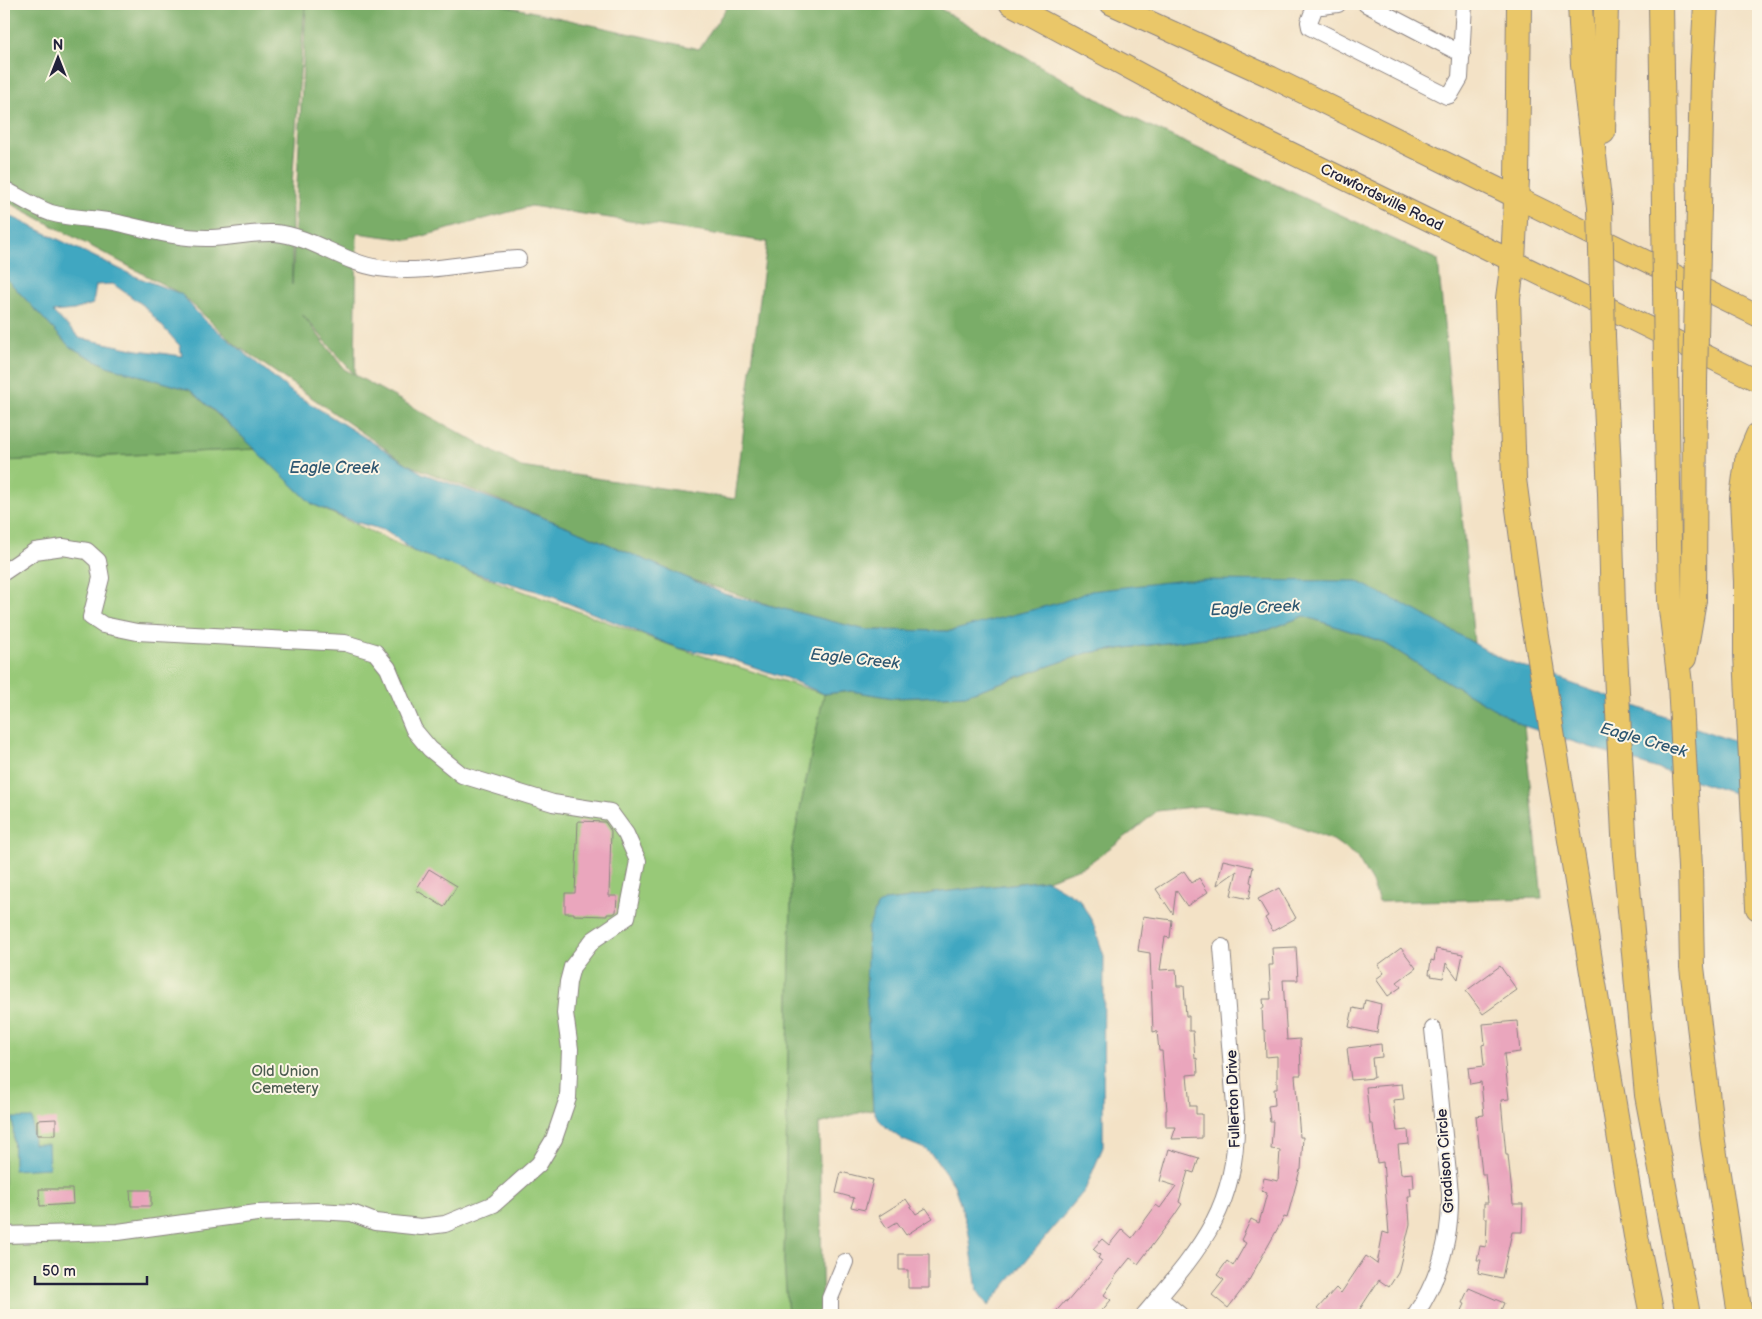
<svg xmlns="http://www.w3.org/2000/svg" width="1762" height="1319" font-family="'Balsamiq Sans',sans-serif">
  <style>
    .green { fill: #98c978; stroke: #5d765a }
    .forest { fill: #7aad68; stroke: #4e6852; fill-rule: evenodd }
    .water { fill: #41a7c1; stroke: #32647e; fill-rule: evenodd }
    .building { fill: #eaa6bd }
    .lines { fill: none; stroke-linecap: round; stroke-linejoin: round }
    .minor-casing { stroke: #8a8280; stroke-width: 18 }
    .major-casing { stroke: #8a8280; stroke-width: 23 }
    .highway-casing { stroke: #8a8280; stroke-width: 26 }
    .minor { stroke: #fff; stroke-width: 16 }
    .major { stroke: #eac769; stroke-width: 21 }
    .highway { stroke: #eac769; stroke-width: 24 }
    .highway-bridge-casing { stroke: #8a8280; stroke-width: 26; stroke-linecap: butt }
    .highway-bridge { stroke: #eac769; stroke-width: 24 }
    .labels { text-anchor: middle; stroke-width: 4; stroke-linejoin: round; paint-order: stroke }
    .street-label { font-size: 15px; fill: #22223b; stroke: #fcf5e5 }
    .park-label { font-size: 15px; fill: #4b5c50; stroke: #fcf5e5 }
    .water-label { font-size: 16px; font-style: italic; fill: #2e5771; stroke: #fcf5e5 }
  </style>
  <rect width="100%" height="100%" fill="#fcf5e5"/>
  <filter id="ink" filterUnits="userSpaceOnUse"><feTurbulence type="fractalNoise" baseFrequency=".02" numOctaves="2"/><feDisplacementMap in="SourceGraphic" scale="10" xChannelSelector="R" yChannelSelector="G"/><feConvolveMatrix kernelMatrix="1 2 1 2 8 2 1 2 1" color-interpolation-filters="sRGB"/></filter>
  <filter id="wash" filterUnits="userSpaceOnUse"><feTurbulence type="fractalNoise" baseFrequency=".0096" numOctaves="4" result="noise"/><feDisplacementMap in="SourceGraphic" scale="20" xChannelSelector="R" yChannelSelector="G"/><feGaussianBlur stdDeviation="1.12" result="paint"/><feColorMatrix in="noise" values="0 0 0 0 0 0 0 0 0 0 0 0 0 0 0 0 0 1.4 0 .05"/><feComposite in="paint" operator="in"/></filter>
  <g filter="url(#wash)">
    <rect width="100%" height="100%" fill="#f3e2c6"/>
    <path class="green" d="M256,449L312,504L413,551L678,648L824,694L792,848L784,1262L788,1315H4V461Z"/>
    <g class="forest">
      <path d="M4,4H305L292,185V285L306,4H498L699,49L729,4H932L1124,114L1438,260L1474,643L1356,581L951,631L866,630L779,608L690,579L568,527L409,465L236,345L181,294L4,200ZM531,206L767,242L735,499L521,467L355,375L357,233L409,240ZM302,314L353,373V374L344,369Z"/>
      <path d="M4,276L70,347L107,366L190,390L256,449L4,461Z"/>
      <path d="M1304,616L1383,642L1429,671L1524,726L1542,898L1379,902L1372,883L1356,856L1333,840L1268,816L1201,806L1157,811L1132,832L1085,866L1047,880L933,893L904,899L884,901L866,987L873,1109L819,1124L823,1315H788L784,1262L792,848L824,694L851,691L894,698L965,695L1087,653L1268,630Z"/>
    </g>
    <g class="water">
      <path d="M4,213L132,275L181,294L201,317L293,393L422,473L568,527L725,594L866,630L951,631L1062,602L1091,591L1184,580L1356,581L1417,611L1500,658L1758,750V801L1524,726L1429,671L1383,642L1304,616L1268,630L1087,653L965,695L894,698L851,691L824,694L786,678L722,656L678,648L543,593L459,568L413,551L387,531L352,521L312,504L228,423L190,390L107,366L70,347L4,276ZM113,284L143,305L180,346L182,356L138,350L80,338L53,312L74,310L93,304L96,285Z"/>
      <path d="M1047,880L1079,899L1093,923L1104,956L1103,1147L1085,1190L988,1306L977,1290L968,1228L954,1185L935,1158L925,1149L903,1140L889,1130L878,1119L873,1109L866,987L868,929L877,906L884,901L904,899L933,893Z"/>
      <path d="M13,1118H32L33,1144H48L49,1168L14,1170Z"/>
    </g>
    <g id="blocks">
      <g class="building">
        <path d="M578,821L605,822L611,831L609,896H617L616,912L613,914H607V916L574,915V913H565V893H575Z"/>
        <path d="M1223,860L1253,867L1250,882L1252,883L1249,899L1231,895L1237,871L1217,885Z"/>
        <path d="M429,869L457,886L444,907L416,890Z"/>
        <path d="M1184,871L1192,883L1199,878L1208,892L1187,906L1176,890L1173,914L1156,889Z"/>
        <path d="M1279,888L1296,918L1273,931L1265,918L1268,916L1258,899Z"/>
        <path d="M1143,916L1172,920L1170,938L1165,937L1160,970L1176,969L1177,986H1184L1186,1016H1189V1031H1193L1195,1059L1197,1058L1198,1074L1187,1075L1190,1106H1196V1114H1202V1138L1172,1139L1176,1127H1166V1110H1167L1162,1051H1159L1157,1031L1153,1032L1150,953L1138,951Z"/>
        <path d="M1296,947L1298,980H1283L1287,1040L1300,1039L1301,1075H1295L1300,1137H1303L1301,1170H1300L1287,1218L1284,1217L1248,1282L1228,1308L1212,1295L1224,1280L1217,1275L1227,1261L1233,1266L1246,1243L1241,1240L1251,1219L1259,1223L1267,1193L1261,1191L1264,1178L1278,1181L1280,1150L1271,1149L1273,1121H1270L1268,1106L1275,1105L1274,1089H1277V1056L1266,1057L1265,1030H1263L1262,1008H1264L1263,999H1271L1269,965H1273L1272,948Z"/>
        <path d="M1401,948L1416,968L1397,982L1401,987L1388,996L1376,979L1384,973L1378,965Z"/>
        <path d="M1436,949L1463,954L1458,979L1446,963L1443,978L1431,976L1432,974H1429L1431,960L1434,961Z"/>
        <path d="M1500,966L1517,990L1483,1014L1466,991Z"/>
        <path d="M1365,1000L1381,1004L1377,1033L1349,1027L1353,1008L1363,1010Z"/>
        <path d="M1517,1021L1520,1052L1504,1054L1509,1099L1501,1100L1506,1155H1508L1513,1204H1523L1522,1232H1512L1502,1278L1478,1273L1481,1260H1477L1480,1246L1486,1247L1487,1218H1484V1203H1488L1485,1174H1482L1476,1116L1484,1115L1481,1082L1470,1084L1468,1068L1484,1066L1482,1045L1485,1044L1483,1024Z"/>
        <path d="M1381,1044L1382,1057L1372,1058L1374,1078L1351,1080L1347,1048Z"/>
        <path d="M1402,1084L1404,1099L1393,1100L1397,1131L1408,1130L1409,1144L1398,1145L1401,1174L1413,1173L1414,1188H1410L1411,1196H1408L1410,1224L1398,1273L1389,1287L1379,1280L1356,1315H1324L1317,1309L1336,1288L1341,1293L1366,1256L1377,1264L1383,1232L1389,1234L1383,1162L1377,1163L1373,1124H1370L1366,1087Z"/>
        <path d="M56,1119V1135H37V1120Z"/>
        <path d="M1169,1149L1199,1158L1194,1173L1188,1171L1179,1202L1182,1204L1174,1216L1138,1264L1130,1258L1113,1279L1114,1280L1104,1295L1111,1300L1098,1315H1053L1065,1301L1067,1302L1102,1261L1098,1258L1100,1255L1093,1249L1102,1239L1109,1245L1122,1229L1132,1238L1156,1205L1160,1208L1176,1186L1160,1181Z"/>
        <path d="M841,1172L873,1180L865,1210L851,1207L854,1198L836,1193Z"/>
        <path d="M39,1189H72L73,1204L40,1206Z"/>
        <path d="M130,1190H151V1206H131Z"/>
        <path d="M906,1199L916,1214L926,1208L933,1218L906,1235L897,1222L887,1228L879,1216Z"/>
        <path d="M899,1254H929V1288H908V1270H899Z"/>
        <path d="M1469,1288L1504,1303L1499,1315H1460L1465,1304L1462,1303Z"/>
      </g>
    </g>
  </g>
  <g filter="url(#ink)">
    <use href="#blocks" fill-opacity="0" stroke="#8a8280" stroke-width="1"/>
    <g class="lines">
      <defs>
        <g id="minor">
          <path d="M1315,4L1322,6L1338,4"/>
          <path d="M1316,4L1309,22L1310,27L1447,96L1450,95L1460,78L1464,4"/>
          <path d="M1366,4L1462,54"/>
          <path d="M4,189C19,197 34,207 51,213C71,219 94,218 114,222C146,229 178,239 211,238C233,237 254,232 275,233C312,236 343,263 379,268C426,275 471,261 518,259"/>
          <path d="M4,572L35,551L63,547L87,551L98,561L101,578L91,617L103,625L137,632L345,643L375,652L388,668L414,730L430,749L462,775L553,803L610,812L626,834L638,861L627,917L593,940L572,967L568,982L565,1013L570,1049L568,1098L554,1139L539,1164L494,1204L445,1224L421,1227L375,1222L352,1213L317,1211L257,1213L118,1232L4,1235"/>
          <path d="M1159,1298L1180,1315"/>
          <path d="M830,1315V1298L845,1262"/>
          <path d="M1144,1315C1199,1250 1238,1208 1236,1118L1222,947"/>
          <path d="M1415,1315C1440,1278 1451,1237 1450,1193L1433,1029"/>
        </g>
        <g id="major">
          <path d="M1010,4L1248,132L1758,381"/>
          <path d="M1111,4L1271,77L1758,316"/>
        </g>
        <g id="highway">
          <path d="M1519,4L1517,181L1513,261L1508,298L1514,479L1531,606L1636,1236L1652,1315"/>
          <path d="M1580,4L1583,64L1600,207"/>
          <path d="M1661,4L1664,208"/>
          <path d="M1603,132L1606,4"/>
          <path d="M1699,207L1702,75L1706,4"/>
          <path d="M1603,336L1610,494L1613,610L1625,855L1647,1095L1688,1315"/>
          <path d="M1666,367L1670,601L1680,684L1690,867L1692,967L1713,1142L1740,1315"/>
          <path d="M1758,435L1747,461L1742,498L1746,581V654L1758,908"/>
          <path d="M1684,658L1694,601L1695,380"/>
        </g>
      </defs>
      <use href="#minor" class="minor-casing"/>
      <use href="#major" class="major-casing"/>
      <use href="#highway" class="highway-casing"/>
      <use href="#minor" class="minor"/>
      <use href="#major" class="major"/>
      <use href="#highway" class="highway"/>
      <defs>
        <g id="highway-bridge">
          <path d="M1600,207L1603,336"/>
          <path d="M1664,208L1666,367"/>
          <path d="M1695,380L1699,207"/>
        </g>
      </defs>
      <use href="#highway-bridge" class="highway-bridge-casing"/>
      <use href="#highway-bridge" class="highway-bridge"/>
    </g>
  </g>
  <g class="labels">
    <g class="street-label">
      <text transform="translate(1382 197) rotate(26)" y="5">Crawfordsville Road</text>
      <text transform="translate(1233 1099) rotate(-92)" y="5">Fullerton Drive</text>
      <text transform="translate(1445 1161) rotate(-94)" y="5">Gradison Circle</text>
    </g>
    <g class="park-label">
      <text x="285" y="1076">Old Union<tspan x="285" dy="17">Cemetery</tspan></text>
    </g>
    <g class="water-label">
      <text x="334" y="473">Eagle Creek</text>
      <text transform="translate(1255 607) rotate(-3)" y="6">Eagle Creek</text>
      <text transform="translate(855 658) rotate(6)" y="6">Eagle Creek</text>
      <text transform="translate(1644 739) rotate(16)" y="6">Eagle Creek</text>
    </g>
  </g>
  <rect width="1762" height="1319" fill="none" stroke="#fcf5e5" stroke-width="20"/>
  <g transform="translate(58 58)" stroke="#fcf5e5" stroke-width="4" paint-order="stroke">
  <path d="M0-4L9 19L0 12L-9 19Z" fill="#22223b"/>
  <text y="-8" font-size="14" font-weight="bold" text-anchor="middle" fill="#22223b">N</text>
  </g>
  <path d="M35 1276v8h112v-8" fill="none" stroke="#22223b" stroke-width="2.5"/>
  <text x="42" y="1276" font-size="15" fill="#22223b" stroke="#fcf5e5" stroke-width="4" paint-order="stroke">50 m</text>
</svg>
